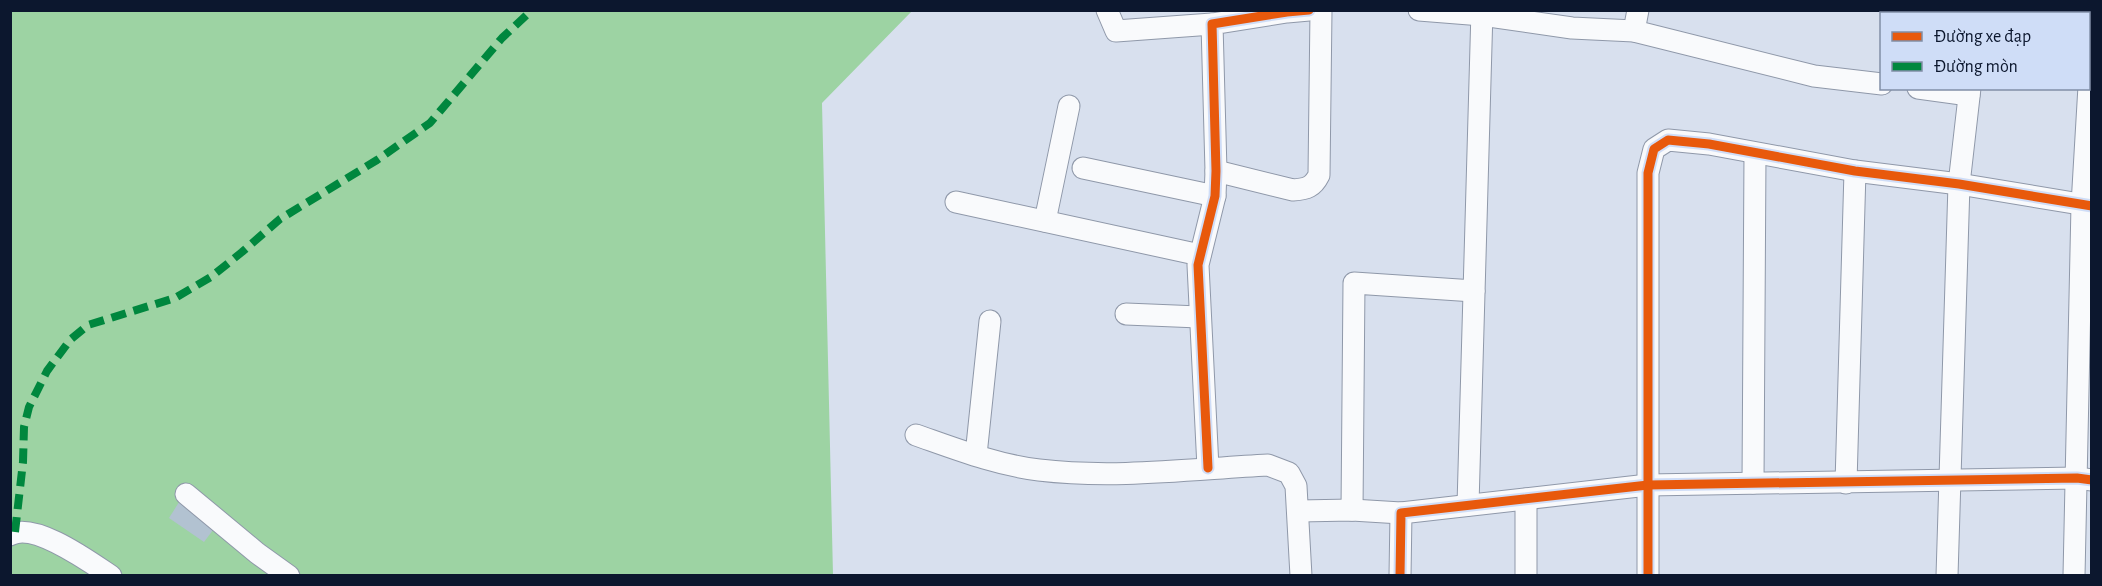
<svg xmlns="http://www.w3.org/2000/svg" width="2102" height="586" font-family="'Alegreya Sans',sans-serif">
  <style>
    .forest { fill: #9dd3a3 }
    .building { fill: #b2c2d1 }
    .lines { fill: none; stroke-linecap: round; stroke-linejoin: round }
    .minor-casing { stroke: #8f98a9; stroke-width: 23 }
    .minor { stroke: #f9fafc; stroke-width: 21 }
    .quiet { stroke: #00873e; stroke-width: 8; stroke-dasharray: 15 8; stroke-linecap: butt }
    .cycleway-casing { stroke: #cfddf7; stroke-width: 13 }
    .cycleway { stroke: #e8590c; stroke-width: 9 }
  </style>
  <rect width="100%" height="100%" fill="#d8e0ee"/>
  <path class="forest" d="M10,11H912L822,103L833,575H11Z"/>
  <path class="building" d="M181,499L216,526L204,542L169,518Z"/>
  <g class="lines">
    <defs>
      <g id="minor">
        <path d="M1107,10L1116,31L1212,24"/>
        <path d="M1419,10L1482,15L1572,28L1634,31L1814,76L1882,84"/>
        <path d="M1965,14L1966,10"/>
        <path d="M1634,31L1638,10"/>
        <path d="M1918,88L1969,95"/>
        <path d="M1083,168L1215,196"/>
        <path d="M1216,171L1293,190C1307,189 1313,187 1319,175L1321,10"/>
        <path d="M956,202L1200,255"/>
        <path d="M1045,221L1069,106"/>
        <path d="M1126,314L1199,317"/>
        <path d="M916,435C956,449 997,465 1039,470C1115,479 1192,469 1268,465L1289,473L1296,486L1301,576"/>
        <path d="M976,455L990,321"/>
        <path d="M1208,468L1198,265L1215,196L1216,171L1212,24L1287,12L1309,10"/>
        <path d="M1753,483L1755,154"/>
        <path d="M1846,483L1855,171"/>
        <path d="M186,494L257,553L289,576"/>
        <path d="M1526,499V576"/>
        <path d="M1468,505L1482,10"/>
        <path d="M1352,510L1354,283L1474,291"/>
        <path d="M1299,511L1352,510L1401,513"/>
        <path d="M10,535C34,521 90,562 111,576"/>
        <path d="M1400,576L1401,513L1648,485L2077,478L2092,480"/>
        <path d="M1648,576V173L1654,149L1668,140L1709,144L1855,171L1959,184L2092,206"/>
        <path d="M1947,576L1959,184L1970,88"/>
        <path d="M2074,576L2082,205L2092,35"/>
      </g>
    </defs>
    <use href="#minor" class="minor-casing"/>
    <use href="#minor" class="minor"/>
    <path class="quiet" d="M15,532L23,462L24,427L29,407L47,371L70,340L88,325L175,298L211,277L242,252L280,219L377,160L430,123L502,38L532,10"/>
    <defs>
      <g id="cycleway">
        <path d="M1208,468L1198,265L1215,196L1216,171L1212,24L1287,12L1309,10"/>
        <path d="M1400,576L1401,513L1648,485L2077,478L2092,480"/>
        <path d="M1648,576V173L1654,149L1668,140L1709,144L1855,171L1959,184L2092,206"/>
      </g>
    </defs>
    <use href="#cycleway" class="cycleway-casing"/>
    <use href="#cycleway" class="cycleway"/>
  </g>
  <rect width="2102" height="586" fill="none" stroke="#0c172e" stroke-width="24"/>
  <rect x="1880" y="12" width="210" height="78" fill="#cfddf7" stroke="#818ea7" stroke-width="1.5"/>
  <rect x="1892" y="32" width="30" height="9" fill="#e8590c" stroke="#818ea7" stroke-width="1.5"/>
  <text x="1934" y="42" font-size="18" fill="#0c172e">Đường xe đạp</text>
  <rect x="1892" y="62" width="30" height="9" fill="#00873e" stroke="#818ea7" stroke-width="1.5"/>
  <text x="1934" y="72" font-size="18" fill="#0c172e">Đường mòn</text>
</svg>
